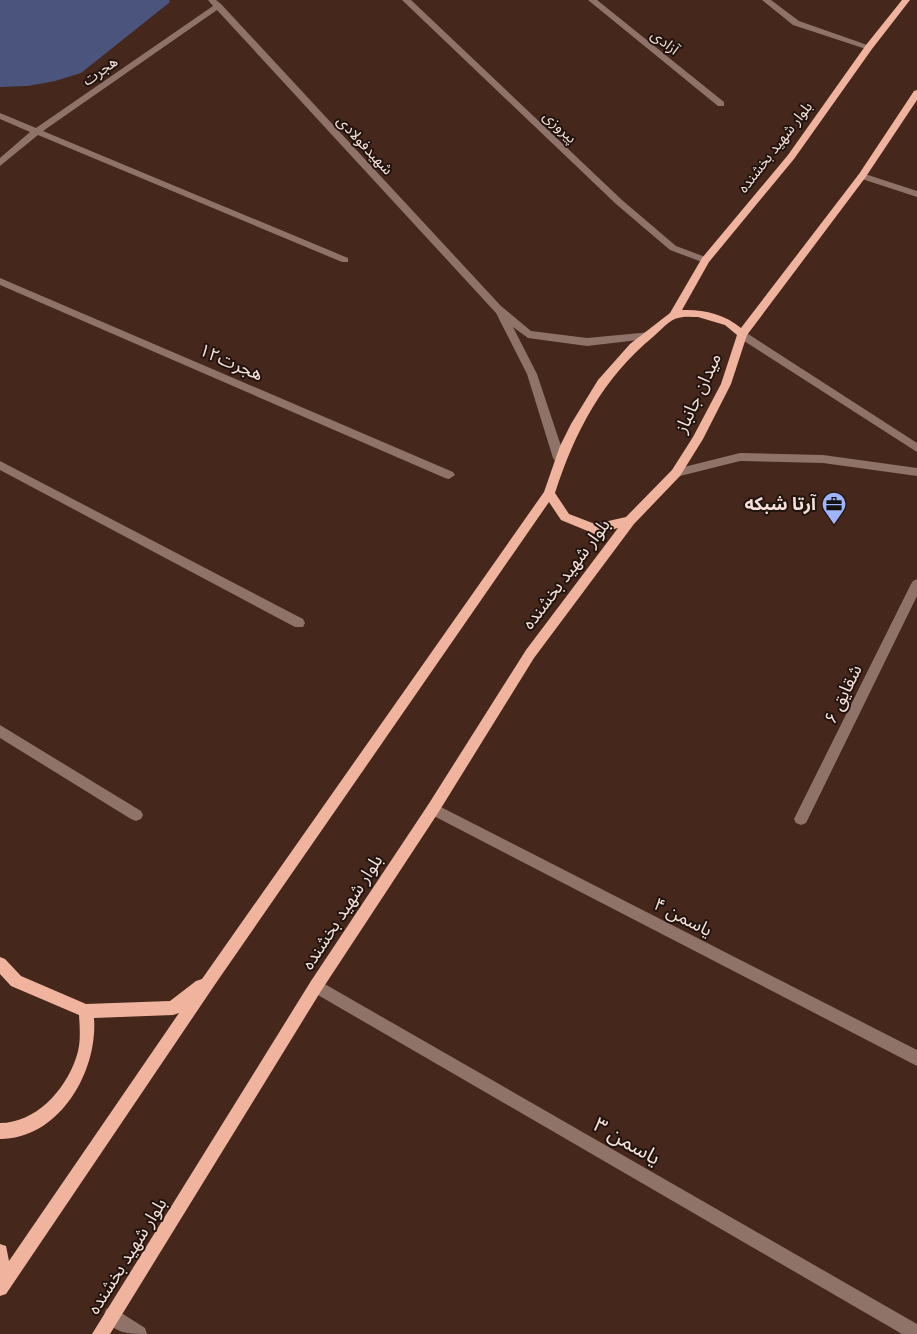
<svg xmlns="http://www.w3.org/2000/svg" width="917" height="1334" font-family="Roboto,'Noto Sans Arabic',sans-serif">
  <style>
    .green { fill: #4a547d }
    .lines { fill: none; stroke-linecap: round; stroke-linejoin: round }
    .minor { fill: #8f7268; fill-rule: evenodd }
    .major { fill: #f0b49e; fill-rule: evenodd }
    .labels { text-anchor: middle; stroke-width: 4; stroke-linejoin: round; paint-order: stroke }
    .far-street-label { font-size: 15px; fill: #f5e1da; stroke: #21140f }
    .street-label { font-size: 18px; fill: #f5e1da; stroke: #21140f }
    .poi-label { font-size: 18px; font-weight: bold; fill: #f5e1da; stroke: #21140f; text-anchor: end }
    .near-street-label { font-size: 21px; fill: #f5e1da; stroke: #21140f }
  </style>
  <rect width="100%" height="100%" fill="#45271c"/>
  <path class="green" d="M0,0H169L170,2L81,73L55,81L28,86L0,87Z"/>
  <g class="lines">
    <g class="minor">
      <path d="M208,0H216L221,4L501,306L531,331L587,338L651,332L652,335L647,339L587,346L528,338L513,327L537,374L565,458L563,461H555L553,458L527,374L496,313L217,10L43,131L348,258V262H342L38,135L0,166V158L30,132L0,119V113L36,128L213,6Z"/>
      <path d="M402,0H411L622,200L676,246L708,258V262H702L670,250L616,204Z"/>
      <path d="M588,0H597L724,102V106H718Z"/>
      <path d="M762,0H771L799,21L873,47L866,49L793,25Z"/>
      <path d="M862,173L917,191V197L859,178L857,176Z"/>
      <path d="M0,278L453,472L455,475L449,479L445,478L0,285Z"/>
      <path d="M742,330L917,443V452L738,337L737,334L738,331Z"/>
      <path d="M740,453L823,455L917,468V476L823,463L740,461L676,477L670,473L676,469Z"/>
      <path d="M0,461L303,619L305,623L303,627H295L0,470Z"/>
      <path d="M917,579V596L806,823L801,825L796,823L794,819L796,815L911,584L913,581Z"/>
      <path d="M0,725L141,811L143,815L141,819L136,821L131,819L0,738Z"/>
      <path d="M433,803L917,1050V1066L428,813L426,809L428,805Z"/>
      <path d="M316,979L917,1324V1334H902L311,991L309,986L311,981Z"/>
      <path d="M112,1307L145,1328L147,1334C130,1334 111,1334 104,1315L106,1309Z"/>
    </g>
    <path class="major" d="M902,0H910L872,49L794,159L709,262L682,310C702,309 725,314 741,328L859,174L914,91L917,90V100L865,178L747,335L731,384L703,439L680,476L634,524L534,658L438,813L321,991L110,1334H92L311,981L428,805L526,650L618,528L594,534L590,532L561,520L549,502L216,983L6,1294L0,1296V1244L6,1246L9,1261L179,1013L173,1015L94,1018C98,1072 59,1139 0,1139V1123C35,1123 65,1091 76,1058C81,1045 80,1030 79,1015L11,986L0,974V957L5,959L21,976L86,1004L170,1001L196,981L202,979L544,492L560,446L571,424L598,380L630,344L670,313L702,258L788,155L866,45ZM698,317L725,325L737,335L721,384L693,437L672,470L626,517L595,524L569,514L555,493C575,431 603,378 654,336C661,330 669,320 678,318C685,316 691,317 698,317Z"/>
  </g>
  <defs>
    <symbol id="office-pin" viewBox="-11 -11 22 30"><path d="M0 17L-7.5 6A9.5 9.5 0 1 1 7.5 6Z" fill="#a0b3fd" stroke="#21140f"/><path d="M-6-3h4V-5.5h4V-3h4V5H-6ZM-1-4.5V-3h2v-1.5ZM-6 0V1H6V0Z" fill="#111"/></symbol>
  </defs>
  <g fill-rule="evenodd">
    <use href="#office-pin" x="820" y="490" width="28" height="38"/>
  </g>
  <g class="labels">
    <g class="far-street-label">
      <text transform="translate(665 42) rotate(38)" y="5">آزادی</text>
      <text transform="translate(100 71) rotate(-35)" y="5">هجرت</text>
      <text transform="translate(560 127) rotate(43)" y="5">پیروزی</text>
      <text transform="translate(365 145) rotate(47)" y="5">شهیدفولادی</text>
      <text transform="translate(775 147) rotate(-52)" y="5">بلوار شهید بخشنده</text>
    </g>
    <g class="street-label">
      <text transform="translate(231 362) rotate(23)" y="6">هجرت۱۲</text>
      <text transform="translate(698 393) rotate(-65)" y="6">میدان جانباز</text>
      <text transform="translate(566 574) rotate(-53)" y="6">بلوار شهید بخشنده</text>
      <text transform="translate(843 694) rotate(-64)" y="6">شقایق ۶</text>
      <text transform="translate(342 912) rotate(-57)" y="6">بلوار شهید بخشنده</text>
      <text transform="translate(683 917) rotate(27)" y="6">یاسمن ۴</text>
      <text transform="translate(127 1256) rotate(-58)" y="6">بلوار شهید بخشنده</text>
    </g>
    <g class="poi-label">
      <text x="816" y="510">آرتا شبکه</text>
    </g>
    <g class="near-street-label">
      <text transform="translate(627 1141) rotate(30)" y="7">یاسمن ۳</text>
    </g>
  </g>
</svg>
